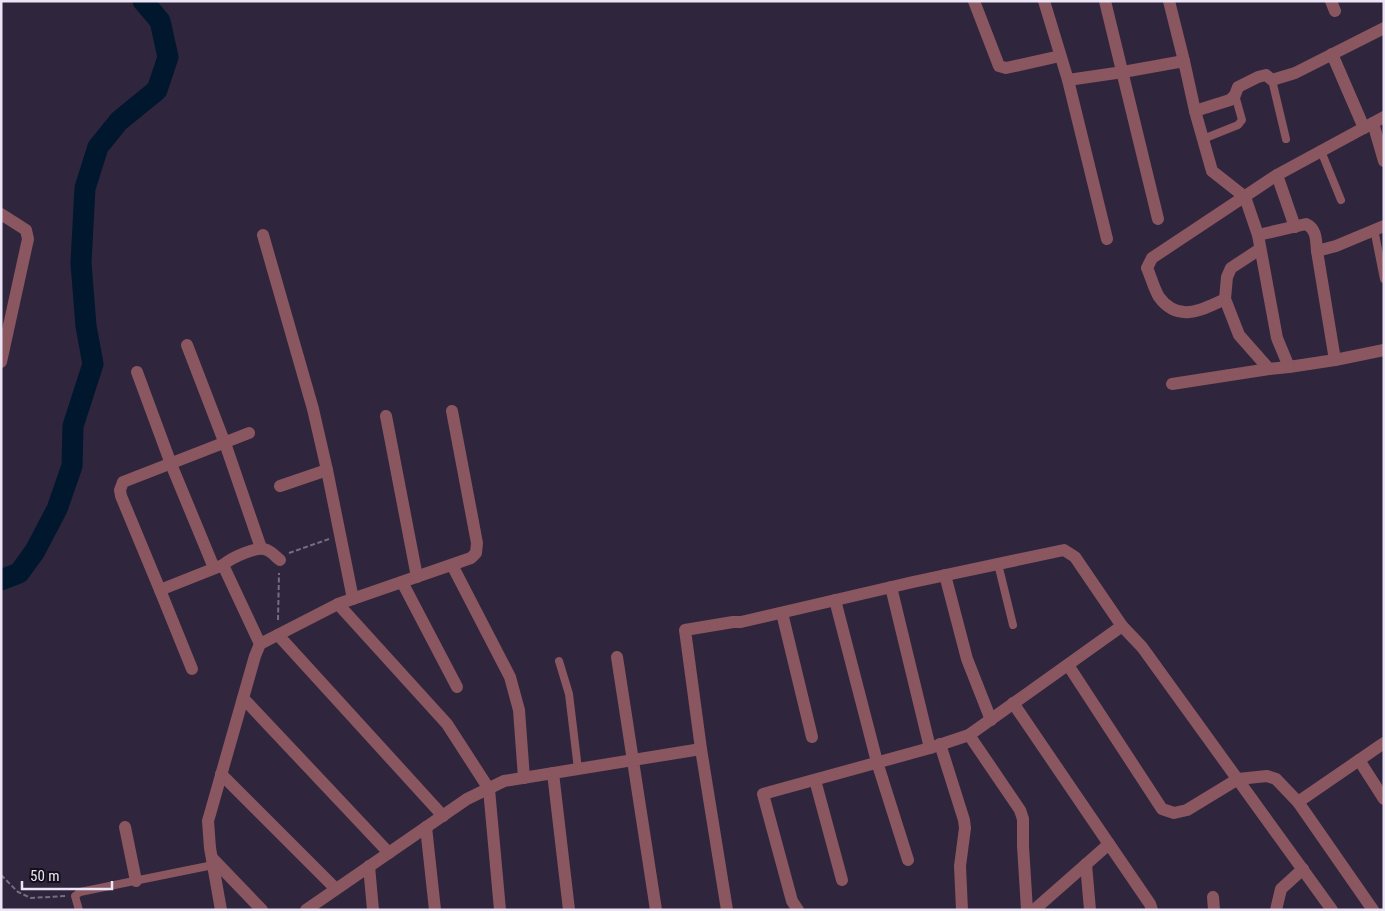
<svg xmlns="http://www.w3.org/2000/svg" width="1385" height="911" font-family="'Roboto Condensed',sans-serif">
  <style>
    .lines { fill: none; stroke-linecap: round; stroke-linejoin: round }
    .river { stroke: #00172d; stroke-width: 21 }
    .path { stroke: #766e83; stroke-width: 2; stroke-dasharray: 5 2.5; stroke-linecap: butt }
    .service { stroke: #8a565f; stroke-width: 8 }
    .minor { stroke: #8a565f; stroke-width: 12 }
  </style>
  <rect width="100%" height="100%" fill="#2f253d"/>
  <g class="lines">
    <path class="river" d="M1,580L19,573L35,551L57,509L72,466L73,426L93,364L86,326L81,263L85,188L98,147L119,121L157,90L168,57L160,21L143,1"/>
    <g class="path">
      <path d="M289,553L329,539"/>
      <path d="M278,620L279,573"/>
      <path d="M1,875L18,892L31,898L66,896"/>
    </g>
    <g class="service">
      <path d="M1272,80L1286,139"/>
      <path d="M1203,139L1238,125L1242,120L1235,95"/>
      <path d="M1321,151L1341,200"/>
      <path d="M1374,229L1384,279"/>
      <path d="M998,564L1013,625"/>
      <path d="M559,661L569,694L578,769"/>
      <path d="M79,910L75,896L80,892L213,865"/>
    </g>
    <g class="minor">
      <path d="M974,1L999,66L1006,68L1060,56"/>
      <path d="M1044,1L1068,80L1107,239"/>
      <path d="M1105,1L1158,219"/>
      <path d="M1169,1L1184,61"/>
      <path d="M1331,1L1335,11"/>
      <path d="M1332,54L1364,128"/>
      <path d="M1068,80L1123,72L1184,61L1195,111L1212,171L1245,197L1258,235L1277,338L1289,367L1335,360L1384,350"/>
      <path d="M1195,111L1230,100L1235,95L1238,87L1258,77L1266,75L1272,80L1295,73L1384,28"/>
      <path d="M1373,123L1384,161"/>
      <path d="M1277,175L1295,227"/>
      <path d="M1,214L26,230L28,239L1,362"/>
      <path d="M263,235L313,409L327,470L353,599"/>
      <path d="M1258,235L1306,224C1317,229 1316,241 1317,251L1336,246L1384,226"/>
      <path d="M1260,249L1231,268L1227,277L1225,299L1239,335L1269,369L1289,367"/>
      <path d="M1317,251L1335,360"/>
      <path d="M1225,299C1202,310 1178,323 1159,297C1154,289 1151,277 1147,268L1152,258L1277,175L1384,117"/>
      <path d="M187,345L227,449L261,548"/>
      <path d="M137,372L171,464L214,568"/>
      <path d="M1172,384L1269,369"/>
      <path d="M452,411L477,543L476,553L471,558L338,604L447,724L489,789L500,910"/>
      <path d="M386,416L417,577"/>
      <path d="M280,486L327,470"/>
      <path d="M452,565L510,677L519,710L524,778"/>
      <path d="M945,575L967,659L991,720"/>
      <path d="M402,582L457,687"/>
      <path d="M891,587L930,748"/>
      <path d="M160,590L121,496L120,490L123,482L249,433"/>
      <path d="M835,600L877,762L908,860"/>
      <path d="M782,613L812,737"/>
      <path d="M1122,626L1142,647L1332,910"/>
      <path d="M278,635L443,816"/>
      <path d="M260,644L223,565C231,558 258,545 267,550C272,552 276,557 280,560"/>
      <path d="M617,657L656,910"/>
      <path d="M1068,665L1162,809L1174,813L1187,810L1238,779L1267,776L1276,779L1298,802L1373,910"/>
      <path d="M192,669L160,590L223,565"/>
      <path d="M243,698L389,853"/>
      <path d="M1013,703L1109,844L1034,910"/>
      <path d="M969,735L1020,810L1023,819V846L1027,910"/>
      <path d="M940,744L964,820L965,828L960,866L962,910"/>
      <path d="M1359,760L1384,799"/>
      <path d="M553,773L569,910"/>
      <path d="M221,774L336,889"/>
      <path d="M815,780L842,880"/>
      <path d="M1298,802L1384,743"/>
      <path d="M125,827L136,881"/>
      <path d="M426,827L435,910"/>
      <path d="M1109,844L1150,904L1152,910"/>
      <path d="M212,858L262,910"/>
      <path d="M1086,864L1090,910"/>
      <path d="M369,866L373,910"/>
      <path d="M1213,897L1214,910"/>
      <path d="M221,910L210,848L208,821L255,656L260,644L338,604"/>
      <path d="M306,910L467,799L504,781L701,749"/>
      <path d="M727,910L701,749L685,630L733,622H741L913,582L1064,550L1075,557L1122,626L969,735L930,748L763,794L792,901L798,910"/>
      <path d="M1276,910L1281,889L1303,869"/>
    </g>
  </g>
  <rect width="1385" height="911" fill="none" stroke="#ebe5f5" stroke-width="5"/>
  <path d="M22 881v8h90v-8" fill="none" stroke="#ebe5f5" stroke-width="2.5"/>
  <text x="30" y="881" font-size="15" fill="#ebe5f5" stroke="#15111b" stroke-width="4" paint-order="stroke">50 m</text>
</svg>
